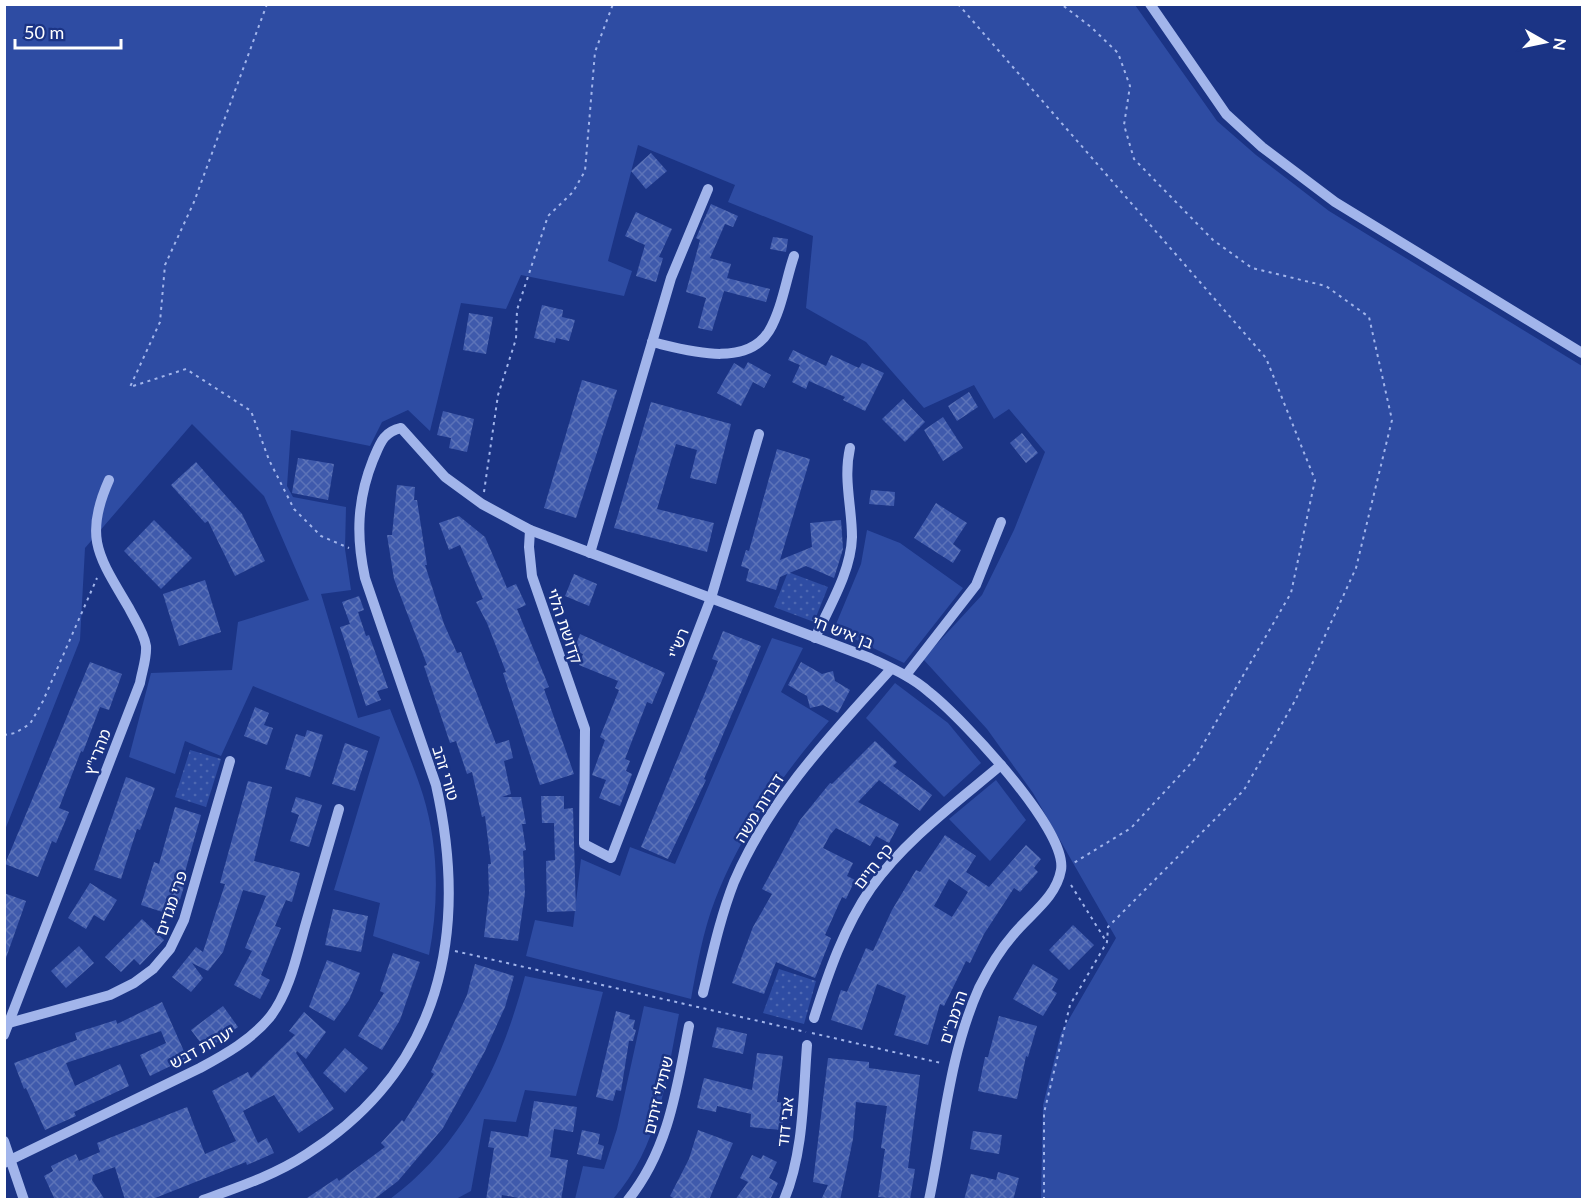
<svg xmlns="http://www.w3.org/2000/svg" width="1587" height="1204" font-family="Lato,'Noto Sans Hebrew',sans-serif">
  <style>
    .grass { fill: #2e4ca3 }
    .park { fill: url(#park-dots) }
    .building { fill: url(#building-cross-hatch); fill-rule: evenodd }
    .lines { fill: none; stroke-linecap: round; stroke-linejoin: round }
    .path { stroke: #a2b5eb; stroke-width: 2; stroke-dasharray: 3 4.5; stroke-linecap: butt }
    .minor { stroke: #a2b5eb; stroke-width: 10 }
    .labels { text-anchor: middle; stroke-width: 5; stroke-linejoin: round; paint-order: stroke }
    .street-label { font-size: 16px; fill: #fff; stroke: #1b3485 }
  </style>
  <defs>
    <pattern id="park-dots" width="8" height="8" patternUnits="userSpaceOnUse" patternTransform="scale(1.5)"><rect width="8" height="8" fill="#2e4ca3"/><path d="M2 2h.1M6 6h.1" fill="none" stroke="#4d67b1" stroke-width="1.8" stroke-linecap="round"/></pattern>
    <pattern id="building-cross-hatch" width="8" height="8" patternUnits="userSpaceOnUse" patternTransform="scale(1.5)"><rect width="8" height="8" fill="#3f5aac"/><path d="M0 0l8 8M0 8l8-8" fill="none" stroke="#5c73b8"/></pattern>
  </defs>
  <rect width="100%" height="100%" fill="#1b3485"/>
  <g class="grass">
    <path d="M5,5H1135L1217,121L1256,155L1329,211L1582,366V1199H1041L1043,1105L1061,1033L1116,938L1033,793L987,729L923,659L982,595L1014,530L1045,452L1009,409L994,419L974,385L924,408L866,342L806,308L813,236L728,202L735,185L638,145L608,261L632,271L624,296L521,275L506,309L461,303L430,431L408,410L382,422L370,446L291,430L287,486L293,497L346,507L345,549L351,590L321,594L358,718L390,709C401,738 414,766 423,795C439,847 439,903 429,955L373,936L380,903L334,890L380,737L253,686L221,756L185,741L175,774L129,757L151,673L232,670L238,622L309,600L264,496L192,424L85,548L80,640L5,830Z"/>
    <path d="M867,530L900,543L963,588L904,663L834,629L861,564Z"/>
    <path d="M772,638L803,648L781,692L829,721C782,775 741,833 715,900C703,931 697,966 691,999L526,956L535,920L573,927L581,859L620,876L630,847L675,864Z"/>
    <path d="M895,683L948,723L981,763L944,797L866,718Z"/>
    <path d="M996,780L1026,820L990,861L949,819Z"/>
    <path d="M525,976L603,992L576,1096L525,1090L516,1122L484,1119L471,1191L456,1199H390C464,1144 502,1063 525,976Z"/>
    <path d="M644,1006L679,1014C666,1080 659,1147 613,1199H575L583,1166L604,1169L617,1129Z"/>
  </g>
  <g class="park">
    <path d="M788,572L828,587L814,622L774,607Z"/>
    <path d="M190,750L221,759L206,807L175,797Z"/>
    <path d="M779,969L816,981L804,1024L763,1013Z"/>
  </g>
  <g class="building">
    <path d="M651,153L667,171L646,189L631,171Z"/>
    <path d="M711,204L738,216L733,227L725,224L710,258L731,264L727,278L770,289L766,302L724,291L712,331L698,328L706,298L686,292L700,240L696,238Z"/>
    <path d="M636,212L672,229L659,257L663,258L656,282L636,276L645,245L625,236Z"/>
    <path d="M773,237L788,239L786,252L770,249Z"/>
    <path d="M542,305L563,310L562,317L575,320L569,341L556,338L555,343L534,338Z"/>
    <path d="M469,313L493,317L486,354L463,350Z"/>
    <path d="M793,350L826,366L831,355L859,368L862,363L884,373L865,411L843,400L845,397L809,381L806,389L792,382L800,365L788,360Z"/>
    <path d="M748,362L771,375L764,388L753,382L741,406L717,393L734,363L744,369Z"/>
    <path d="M582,380L617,390L576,518L544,508Z"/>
    <path d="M969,392L978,407L957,421L948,406Z"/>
    <path d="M903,399L925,422L905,442L882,419Z"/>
    <path d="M651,402L731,424L716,484L690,478L697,450L676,444L657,509L714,523L707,552L614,528Z"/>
    <path d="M443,411L474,419L467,452L449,448L451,438L437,435Z"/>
    <path d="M943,417L963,448L943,461L924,430Z"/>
    <path d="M1022,433L1038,453L1026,463L1010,443Z"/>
    <path d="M777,449L810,459L780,560L812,547L810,523L841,520L843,549L834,578L806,566L780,577L776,590L746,581L749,569L741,566L746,550L749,551Z"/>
    <path d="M298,458L334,464L328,500L292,493Z"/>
    <path d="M196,462L242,514L265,561L235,576L208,521L205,523L171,485Z"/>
    <path d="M397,485L415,487L414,500H417L427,565H425L444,624L457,653L461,652L496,744L509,740L513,758L504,761L511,794L502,797H521L526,824H522L526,850L523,851L525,893L518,941L484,937L489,893L488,864H491L485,816L482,817L472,772L467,774L456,741L450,743L424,666L427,665L394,579L387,535H392Z"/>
    <path d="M871,490L895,492L894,506L869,504Z"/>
    <path d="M936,503L967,523L953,544L961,550L953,563L914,538Z"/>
    <path d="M459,516L485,537L507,588L516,584L526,605L517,609L549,687L544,689L574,774L540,785L503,673L506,672L487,623L476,602L483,599L460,545L449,550L439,523Z"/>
    <path d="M154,520L192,558L161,589L124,551Z"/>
    <path d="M574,574L597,584L589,606L565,596Z"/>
    <path d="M205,580L221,632L179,646L163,594Z"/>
    <path d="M359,596L364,610L358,612L366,636L369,635L388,688L377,691L381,700L366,706L340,627L350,624L342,602Z"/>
    <path d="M723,631L761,646L704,779L706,780L668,859L641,847L718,661L712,659Z"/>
    <path d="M580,634L665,673L652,704L647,702L625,759L630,761L626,771L632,774L620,806L599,798L606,780L592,775L605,740L600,737L619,690L615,688L618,681L579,665L583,654L574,650Z"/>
    <path d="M90,662L122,674L109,710L100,707L83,752L81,751L59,808L69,812L56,843L52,841L38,877L5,864Z"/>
    <path d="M801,662L822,674L833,671L835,681L850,690L838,713L823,705L810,708L807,696L788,685Z"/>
    <path d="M255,707L269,713L264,725L273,728L267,745L244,736Z"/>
    <path d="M307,730L323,735L310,777L285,769L296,734L305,737Z"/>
    <path d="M875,741L897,762L893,766L932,795L920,811L879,780L858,802L899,824L889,843L876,836L870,846L836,828L830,835L823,848L853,863L847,876L855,880L846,899L842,897L825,935L831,938L815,978L776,962L764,994L732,983L753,927L772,894L762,889L800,820L830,783L832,784Z"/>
    <path d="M345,743L368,751L355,791L332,784Z"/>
    <path d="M126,777L155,788L140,830L137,829L121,879L94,870Z"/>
    <path d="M248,781L272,787L254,861L300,873L292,902L286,900L275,926L281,928L261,975L270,980L260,999L234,985L252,951L245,948L266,896L243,890L223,952L208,971L192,963L203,978L191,992L172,977L196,947L203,952L225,884L220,883Z"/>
    <path d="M541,796H564V809L573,808L576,911L547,912L546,861L555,860L554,823H542Z"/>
    <path d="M296,797L322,805L309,847L290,841L299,815L291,812Z"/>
    <path d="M175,807L201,815L185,872L188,873L175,916L141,905L154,862L159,864Z"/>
    <path d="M945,835L976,856L966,872L989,887L1026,845L1041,859L1034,868L1038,872L1020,892L1014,888L984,934L970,963L966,961L944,1006L940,1004L928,1045L894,1035L906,996L877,984L862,1030L831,1020L841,990L847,992L866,948L873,951L892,910L916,870L920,872ZM949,879L968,892L952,917L934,906Z"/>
    <path d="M90,883L117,900L104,921L94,915L86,929L68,918Z"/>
    <path d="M4,893L26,901L6,958H4Z"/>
    <path d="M333,909L368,916L361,952L325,945Z"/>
    <path d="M142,919L164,940L140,965L134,959L121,972L105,957Z"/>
    <path d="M1073,925L1094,945L1069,970L1049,950Z"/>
    <path d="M79,946L94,963L66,988L51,971Z"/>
    <path d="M393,953L420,962L400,1020L382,1050L358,1036L384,993L380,991Z"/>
    <path d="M327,960L360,973L349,1000L334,1021L309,1007Z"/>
    <path d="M475,964L514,976L505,1007L485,1051L443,1128L398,1181L373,1200H304L337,1178L339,1181L385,1147L381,1143L402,1120L404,1122L434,1074L431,1072L467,995Z"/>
    <path d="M1033,964L1058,979L1052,990L1057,993L1043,1016L1013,999Z"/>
    <path d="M162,1002L187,1058L150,1076L140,1055L166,1043L161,1031L66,1063L75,1086L120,1064L129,1086L74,1112L76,1116L45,1130L26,1088L24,1089L14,1063L77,1040L75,1033L116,1020L117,1024Z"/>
    <path d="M223,1006L238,1027L206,1050L191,1030Z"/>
    <path d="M616,1011L630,1015L629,1019L635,1020L633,1029L636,1030L633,1041H629L621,1091L616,1090L613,1101L596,1097Z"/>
    <path d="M304,1012L326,1032L306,1059L297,1051L296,1053L334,1109L299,1133L274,1095L243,1111L258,1143L267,1138L274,1153L247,1165L246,1162L150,1200H125L115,1167L93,1175L92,1180L105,1200H55L44,1176L53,1171L51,1166L76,1154L79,1161L100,1152L97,1143L187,1107L205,1154L236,1141L212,1091L248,1072L251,1078L295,1035L289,1031Z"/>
    <path d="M999,1016L1037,1026L1028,1057L1026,1056L1017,1099L978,1091L985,1057H988Z"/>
    <path d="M717,1027L747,1034L743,1054L712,1047Z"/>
    <path d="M345,1048L368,1068L345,1093L323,1073Z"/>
    <path d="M757,1053L783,1056L777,1102L785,1103L782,1130L750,1127L751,1114L717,1106L716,1112L697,1108L704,1078L752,1090Z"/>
    <path d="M828,1058L869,1062V1068L920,1075L908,1168L915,1169L910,1200L878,1197L885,1149L881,1148L887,1106L856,1102L853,1139L840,1200H821L828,1185L813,1182Z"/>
    <path d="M534,1101L577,1107L573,1132L554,1129L550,1157L568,1160L561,1200H529L502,1195L501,1200H486L494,1148L488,1147L491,1131L528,1137Z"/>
    <path d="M582,1130L600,1134L598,1144L604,1146L601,1160L577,1154Z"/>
    <path d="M698,1130L733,1143L709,1200H676L670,1196L689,1159Z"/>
    <path d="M973,1131L1002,1135L999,1154L970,1149Z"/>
    <path d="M752,1155L761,1159L763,1155L777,1162L769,1178L778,1183L770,1200H735L748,1182L740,1178Z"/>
    <path d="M998,1172L1019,1178L1013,1200H964L971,1174L996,1180Z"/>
  </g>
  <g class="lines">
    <g class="path">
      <path d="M267,4L194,202L165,265L160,322L130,387L186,369L251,411L269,460L294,509L321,536L349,548"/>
      <path d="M958,4L1266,358L1315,480L1291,593L1194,760L1131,828L1072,864"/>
      <path d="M484,492L498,395L516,339L517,310L548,216L573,192L585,171L595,52L613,4"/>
      <path d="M4,735L15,733L30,724L43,701L97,578"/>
      <path d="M1071,885L1106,941"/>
      <path d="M455,951L806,1032"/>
      <path d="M812,1033L941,1063"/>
      <path d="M1044,1200V1113L1070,1005L1107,942L1108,927L1244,790L1296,699L1356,568L1392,420L1369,317L1326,286L1252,268L1213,240L1134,159L1124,125L1130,86L1118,53L1091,27L1061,4"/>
    </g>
    <g class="minor">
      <path d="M1150,4L1226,114L1262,147L1335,202L1582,353"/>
      <path d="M652,342C686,350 746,369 769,331C782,309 786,279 794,256"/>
      <path d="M530,530L529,547L532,576L585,729L584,844L611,858L711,598L759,434"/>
      <path d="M590,553L671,278L708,189"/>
      <path d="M815,638C829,607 851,572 852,537C852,507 843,479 850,448"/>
      <path d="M906,675L976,585L1001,522"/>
      <path d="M703,993C712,956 720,918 734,882C770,798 831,735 891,669"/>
      <path d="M814,1018C828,974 844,927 871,888C905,840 956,803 1001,765"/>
      <path d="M9,1023L110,995L134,983L153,969L170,949L184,920L230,761"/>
      <path d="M4,1035L140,683C142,671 147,658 146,646C144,633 135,620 129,608C99,557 83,538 109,480"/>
      <path d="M4,1141L24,1200"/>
      <path d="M4,1163L200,1068C226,1054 251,1040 270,1017C290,991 297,954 306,923C317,885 328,847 339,809"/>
      <path d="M203,1200C239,1187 275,1175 307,1154C442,1068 469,933 436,785L365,578C356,537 357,500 373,460C380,444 383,432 401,428L445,477L482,504L530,530L870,658C891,668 912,677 929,692C961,717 1068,830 1061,870C1056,898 1030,914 1013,935C1000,950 988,970 979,988C949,1055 944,1129 929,1200"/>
      <path d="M628,1200C669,1149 677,1087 689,1026"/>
      <path d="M784,1200C804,1152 803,1096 807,1045"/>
    </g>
  </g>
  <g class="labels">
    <g class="street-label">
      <text transform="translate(565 626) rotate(71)" y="6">קדושת הלוי</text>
      <text transform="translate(843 632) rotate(21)" y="6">בן איש חי</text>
      <text transform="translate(678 643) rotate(-69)" y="6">רש"י</text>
      <text transform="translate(97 752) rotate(-69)" y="6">מהרי"ץ</text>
      <text transform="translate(446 773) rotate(73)" y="6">טורי זהב</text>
      <text transform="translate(759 808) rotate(-58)" y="6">דברות משה</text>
      <text transform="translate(873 866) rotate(-52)" y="6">כף חיים</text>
      <text transform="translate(171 903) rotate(-71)" y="6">פרי מגדים</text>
      <text transform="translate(953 1017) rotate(-71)" y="6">הרמב"ם</text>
      <text transform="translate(202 1047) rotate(-29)" y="6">יערות דבש</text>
      <text transform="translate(658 1095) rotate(-76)" y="6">שתילי זיתים</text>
      <text transform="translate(785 1122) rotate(-84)" y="6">אבי דוד</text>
    </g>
  </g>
  <rect width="1587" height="1204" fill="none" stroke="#ffffff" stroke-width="12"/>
  <g transform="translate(1545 42) rotate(99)" stroke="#1b3485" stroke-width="4.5" paint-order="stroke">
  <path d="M0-4.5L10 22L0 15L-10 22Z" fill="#ffffff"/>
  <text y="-9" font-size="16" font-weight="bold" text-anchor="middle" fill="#ffffff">N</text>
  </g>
  <path d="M15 39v9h106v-9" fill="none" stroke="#ffffff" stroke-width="3"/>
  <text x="24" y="39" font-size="18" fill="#ffffff" stroke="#1b3485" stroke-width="4.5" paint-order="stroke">50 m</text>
</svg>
